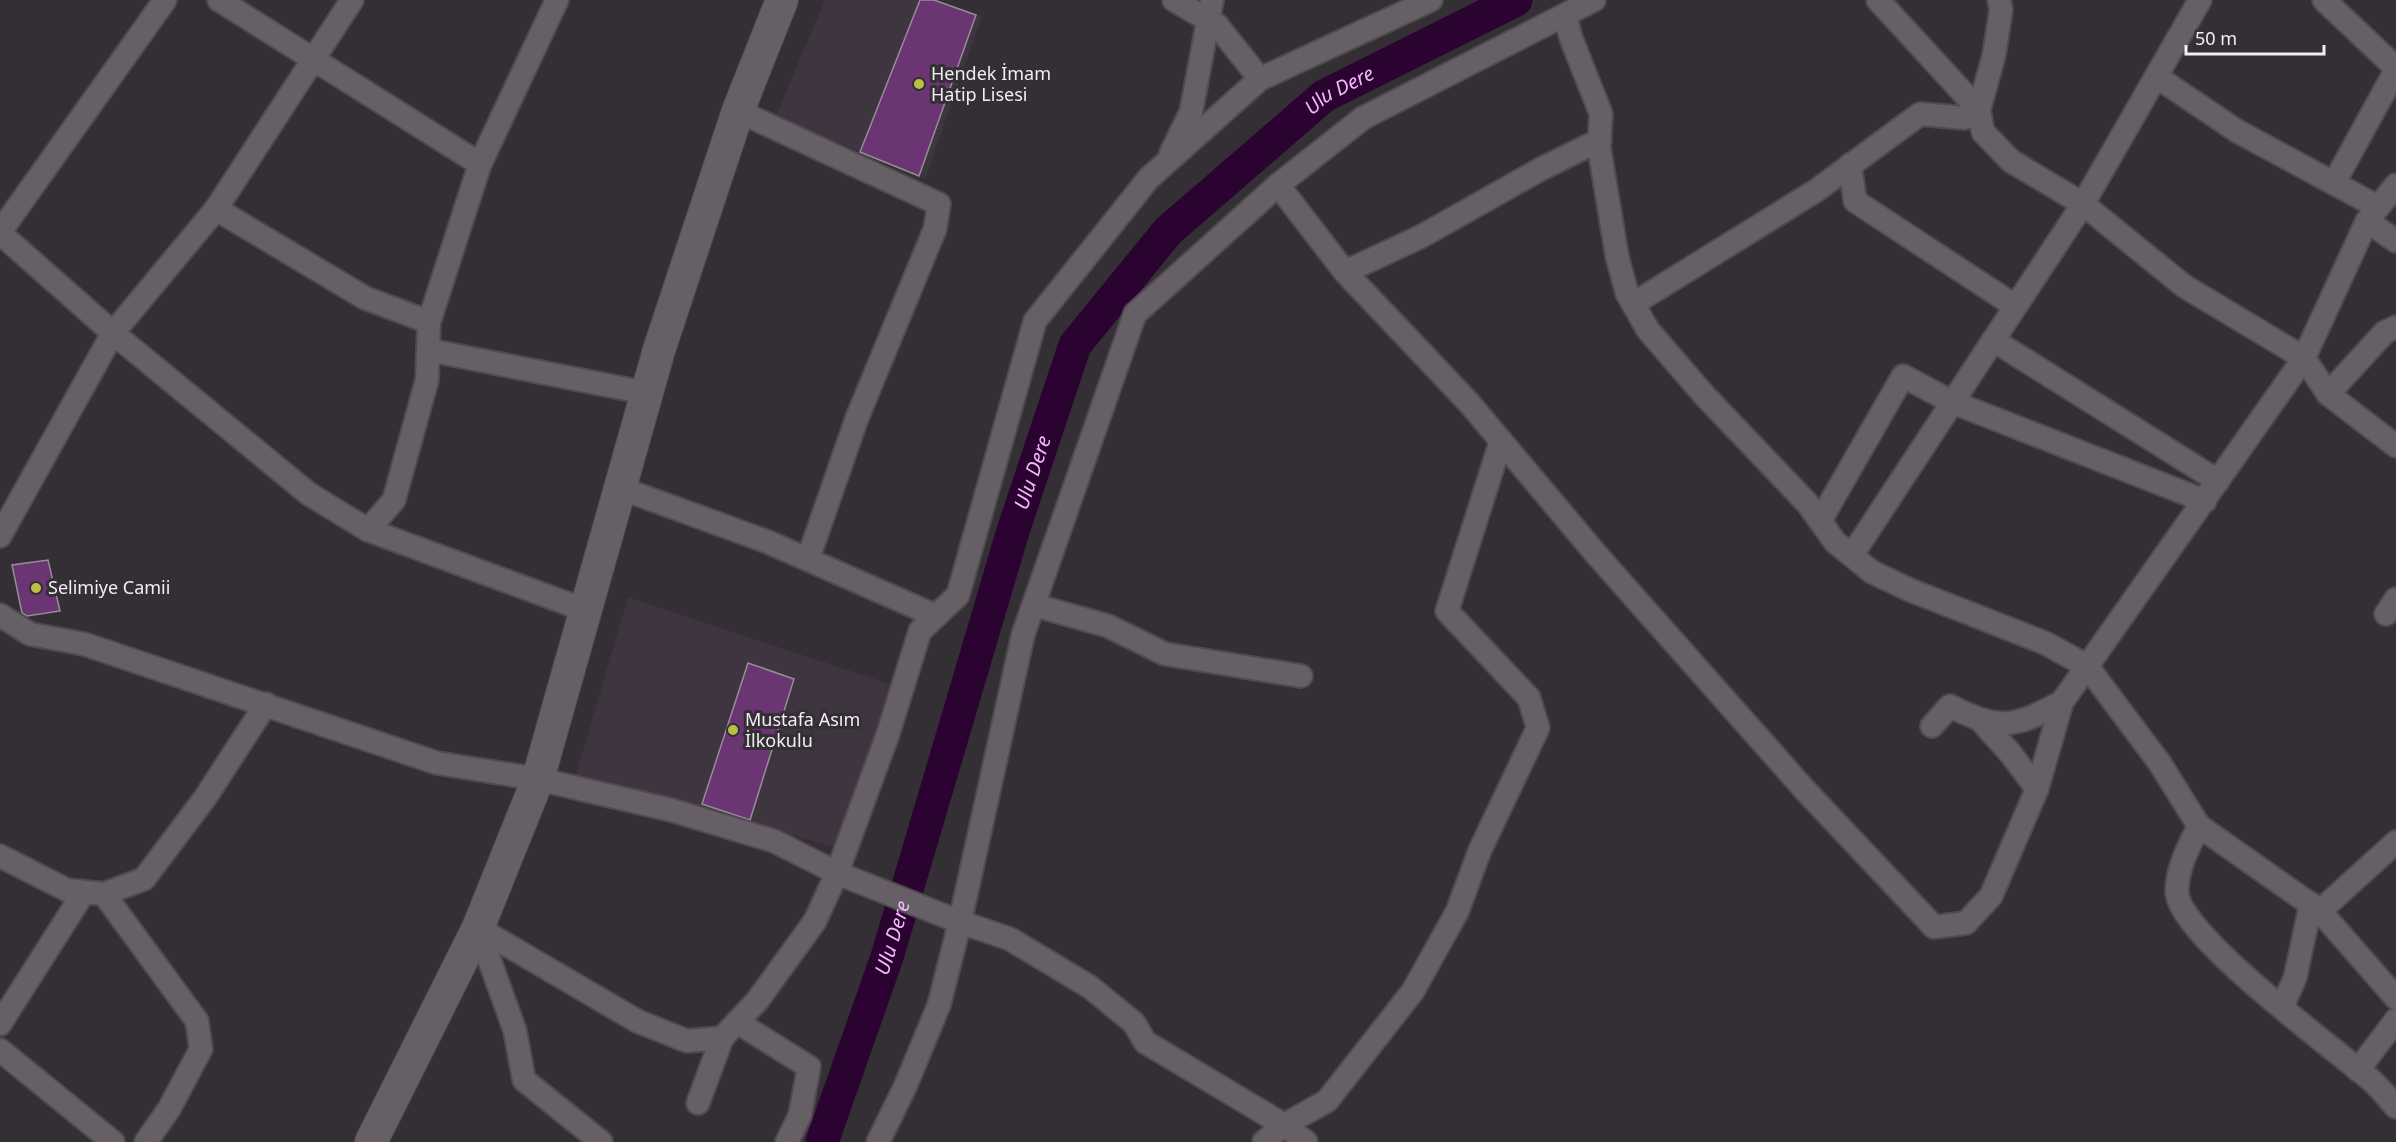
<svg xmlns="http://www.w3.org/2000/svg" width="2396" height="1142" font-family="'Noto Sans',sans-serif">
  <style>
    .built { fill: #3f3541 }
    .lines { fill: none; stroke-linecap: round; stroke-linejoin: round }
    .river { stroke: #2a0330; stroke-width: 33 }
    .building { fill: #6a3572; stroke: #958e96; stroke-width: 1.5 }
    .street-casing { stroke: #4f4a4f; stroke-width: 26 }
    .secondary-casing { stroke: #4f4a4f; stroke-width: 34 }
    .street { stroke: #665f66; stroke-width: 22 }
    .secondary { stroke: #665f66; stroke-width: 32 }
    .poi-dot { fill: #bac046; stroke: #342e35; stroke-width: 2 }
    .labels { text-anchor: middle; stroke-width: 6; stroke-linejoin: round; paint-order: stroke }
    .poi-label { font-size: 18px; fill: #f1edf2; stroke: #342e35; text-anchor: start }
    .water-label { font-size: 20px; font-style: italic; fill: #f4b7fd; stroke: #342e35 }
  </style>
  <rect width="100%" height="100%" fill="#342e35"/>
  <g class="built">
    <path d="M825,0H936L982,16L925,179L776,116Z"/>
    <path d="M628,597L893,685L834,847L576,775Z"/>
  </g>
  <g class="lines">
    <path class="river" id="s1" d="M822,1142L887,957L1013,531L1075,345L1168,231L1324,96L1516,0"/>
  </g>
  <g class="building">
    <path d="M920,0H934L976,15L919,176L860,152Z"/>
    <path d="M48,560L60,611L27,616L22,613L12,565Z"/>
    <path d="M748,663L794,679L750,820L702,804Z"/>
  </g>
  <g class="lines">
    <defs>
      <g id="street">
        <path d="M219,0L480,164"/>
        <path d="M1999,0L2001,10L1994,55L1979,110L1983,132L2011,161L2083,204L2184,286L2304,358L2328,394L2396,446"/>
        <path d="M2324,0L2396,68"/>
        <path d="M1565,15L1571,38L1601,114L1599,147L1617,256L1627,293L1648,330L1705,396L1808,504L1835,542L1872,572L1910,590L2045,643L2087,666L2159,762L2199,826L2320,911L2396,998"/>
        <path d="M2157,77L2237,131L2378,207"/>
        <path d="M1260,79L1431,0"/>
        <path d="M738,111L939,204L935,229L857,418L808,559"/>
        <path d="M1171,153L1191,112L1212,0"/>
        <path d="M1850,165L1855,201L2015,306"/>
        <path d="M2334,183L2396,70"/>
        <path d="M1278,185L1345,272L1422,236L1541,169L1600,140"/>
        <path d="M2396,185L2367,221L2396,241"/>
        <path d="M216,209L365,298L429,322"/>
        <path d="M0,232L165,0"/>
        <path d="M0,233L113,333L309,494L368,530L585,610"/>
        <path d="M1345,272L1470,404L1596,554L1804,789L1934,927L1966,923L1991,896L2037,789L2062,702L2304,358L2367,221"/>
        <path d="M1633,304L1817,190L1920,114L1965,118L1979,110L1878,0"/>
        <path d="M1993,340L2218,481"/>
        <path d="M428,350L647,393"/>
        <path d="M2328,394L2385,332L2396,327"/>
        <path d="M620,488L768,542L936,616"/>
        <path d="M1820,521L1903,376L1952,402L2205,501"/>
        <path d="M368,530L394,500L427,380L429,322L480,164L557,0"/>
        <path d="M0,536L113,333L216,209L352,0"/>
        <path d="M1852,555L2083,204L2200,0"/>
        <path d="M1034,605L1108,626L1165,654L1301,676"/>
        <path d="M2386,614L2396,599"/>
        <path d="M0,615L30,634L84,644L437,763L538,779L671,810L774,841L837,873L888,734L920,631L958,595L1035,321L1149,178L1260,79L1217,25L1174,0"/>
        <path d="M1982,722L2011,754L2037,789"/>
        <path d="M1932,726L1950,706C1999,731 2014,728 2062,702"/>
        <path d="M2199,826C2189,846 2177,868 2177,891C2176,933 2335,1049 2371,1080C2380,1088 2388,1098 2396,1107"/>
        <path d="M0,856L67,890L104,894L144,879L205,798L266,704"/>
        <path d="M104,894L197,1021L201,1049L169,1109L146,1142"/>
        <path d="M2320,911L2396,842"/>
        <path d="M478,928L637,1021L687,1041L722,1038L757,1001L815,921L837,873L960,922L1023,635L1135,314L1278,185L1363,118L1594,0"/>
        <path d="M478,928L515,1031L524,1080L601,1142"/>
        <path d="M2282,1007L2295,978L2311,904"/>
        <path d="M737,1022L809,1067L800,1115L787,1142"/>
        <path d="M0,1024L84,892"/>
        <path d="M0,1050L113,1142"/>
        <path d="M2358,1070L2396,1020"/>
        <path d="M698,1103L722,1038"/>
        <path d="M878,1142L905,1087L939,1005L960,922L1010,939L1090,987L1134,1023L1145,1042L1284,1125L1306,1142"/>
        <path d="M1264,1142L1284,1125L1327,1101L1413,991L1457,912L1480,850L1538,728L1529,698L1447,611L1501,441"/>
      </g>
      <path id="secondary" d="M371,1142L478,928L538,779L659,350L738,111L782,0"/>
    </defs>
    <use href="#street" class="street-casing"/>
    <use href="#secondary" class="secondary-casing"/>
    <use href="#street" class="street"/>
    <use href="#secondary" class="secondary"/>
  </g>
  <g class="poi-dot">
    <circle cx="919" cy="84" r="6"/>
    <circle cx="36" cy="588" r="6"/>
    <circle cx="733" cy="730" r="6"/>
  </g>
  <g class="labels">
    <g class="poi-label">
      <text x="931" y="80">Hendek İmam<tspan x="931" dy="21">Hatip Lisesi</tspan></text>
      <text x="48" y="594">Selimiye Camii</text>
      <text x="745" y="726">Mustafa Asım<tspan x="745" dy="21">İlkokulu</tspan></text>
    </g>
    <g class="water-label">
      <text dy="7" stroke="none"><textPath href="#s1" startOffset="1206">Ulu Dere</textPath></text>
      <text dy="7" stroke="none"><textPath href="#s1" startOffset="702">Ulu Dere</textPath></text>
      <text dy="7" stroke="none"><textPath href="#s1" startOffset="216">Ulu Dere</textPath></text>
    </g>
  </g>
  <path d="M2186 45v9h138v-9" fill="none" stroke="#f1edf2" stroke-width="3"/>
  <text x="2195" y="45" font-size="18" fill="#f1edf2" stroke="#342e35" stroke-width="4.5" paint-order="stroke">50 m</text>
</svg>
